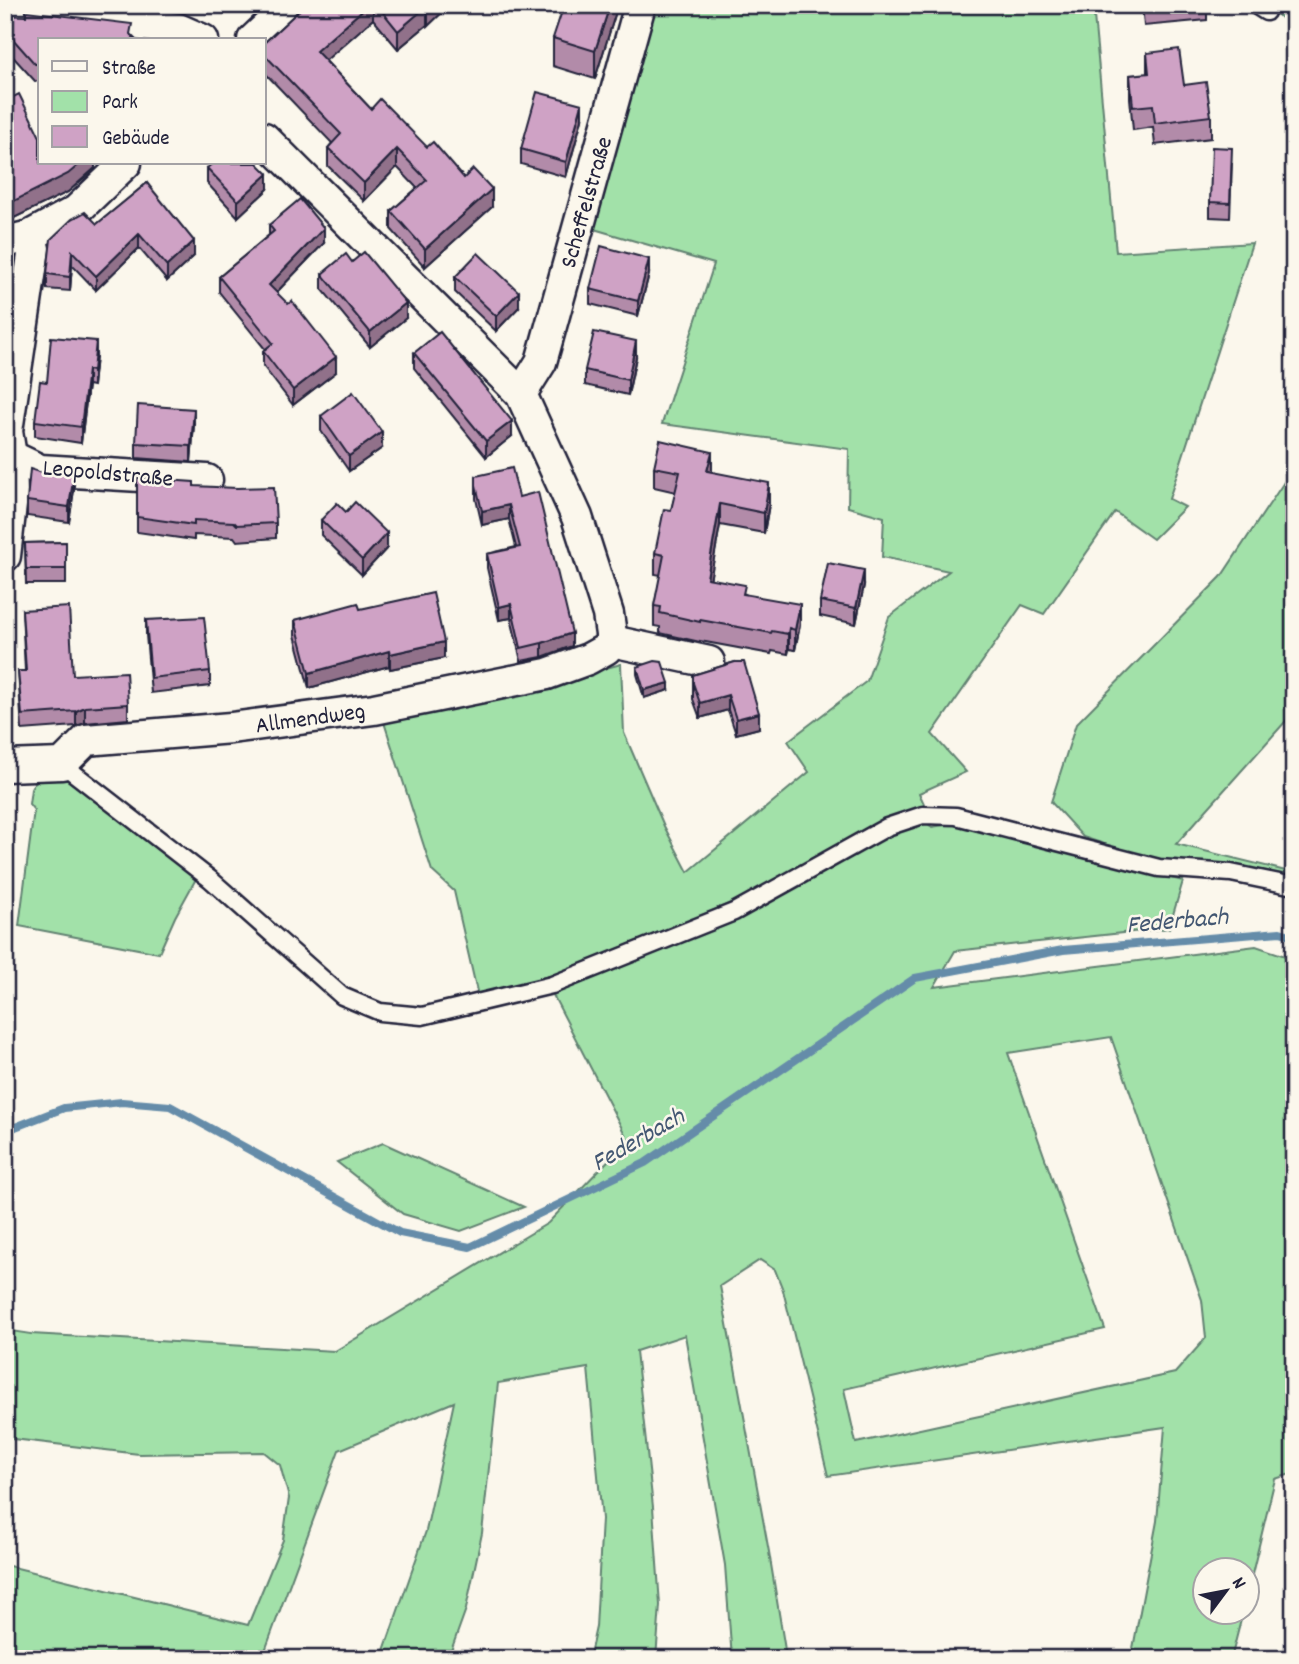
<svg xmlns="http://www.w3.org/2000/svg" width="1299" height="1664" font-family="Dekko,sans-serif">
  <style>
    .green { fill: #a2e1a9; stroke: #628272; stroke-width: 2; fill-rule: evenodd }
    .lines { fill: none; stroke-linecap: round; stroke-linejoin: round }
    .stream { stroke: #658ca9; stroke-width: 8 }
    .service-casing { stroke: #22223b; stroke-width: 21 }
    .minor-casing { stroke: #22223b; stroke-width: 35 }
    .service { stroke: #fbf7ec; stroke-width: 16 }
    .minor { stroke: #fbf7ec; stroke-width: 30 }
    .wall { fill: #b28ba9; stroke: #22223b; stroke-width: 2 }
    .shaded-wall { fill: #91718a; stroke: #22223b; stroke-width: 2 }
    .building { fill: #cfa2c5; stroke: #22223b; stroke-width: 2 }
    .labels { text-anchor: middle; stroke-width: 5; stroke-linejoin: round; paint-order: stroke }
    .street-label { font-size: 24px; fill: #22223b; stroke: #fbf7ec }
    .water-label { font-size: 26px; font-style: italic; fill: #435772; stroke: #fbf7ec }
  </style>
  <rect width="100%" height="100%" fill="#fbf7ec"/>
  <filter id="ink" filterUnits="userSpaceOnUse"><feTurbulence type="fractalNoise" baseFrequency=".0143" numOctaves="2"/><feDisplacementMap in="SourceGraphic" scale="14" xChannelSelector="R" yChannelSelector="G"/><feConvolveMatrix kernelMatrix="1 2 1 2 8 2 1 2 1" color-interpolation-filters="sRGB"/></filter>
  <g filter="url(#ink)">
    <g class="green">
      <path d="M650,5H1093L1116,252L1252,243L1169,499L1185,507L1153,539L1115,512L1044,614L1022,605L932,734L966,772L919,793L925,806L874,824L740,899L638,943L545,979L478,996L454,891L432,871L382,716L566,679L621,664L624,733L664,826L688,872L809,772L788,741L867,681L889,617L949,571L882,557L884,517L848,507L849,449L662,424L714,264L587,227Z"/>
      <path d="M1267,5H1294V30Z"/>
      <path d="M1294,467V712L1176,844L1294,873V880L1155,861L1083,837L1051,802L1076,724L1221,577Z"/>
      <path d="M54,774L65,778L169,855L197,877L175,917L159,953L19,926L34,810L29,804L31,789L36,780Z"/>
      <path d="M925,822L932,827L957,823L1183,881L1169,928L955,951L934,987L1256,946L1294,959V1473L1275,1479L1247,1595L1246,1570H1204V1612H1243L1231,1659H1131L1157,1521L1165,1427L828,1476L783,1290L775,1270L760,1260L720,1286L769,1552L786,1656L802,1659H732L725,1565L685,1335L636,1351L653,1507L660,1605L656,1659H589L596,1627L602,1519L588,1368L498,1383L482,1533L466,1609L448,1659H381L426,1531L454,1402L339,1450L262,1659H5V1565L248,1625L283,1540L289,1498L280,1465L264,1452L139,1454L5,1438V1330L31,1334L335,1351L548,1223L628,1140L552,993L739,917L890,835ZM1111,1037L1202,1300L1206,1338L1175,1373L856,1443L844,1389L1105,1329L1008,1053Z"/>
      <path d="M383,1143L524,1207L461,1231L403,1214L337,1162Z"/>
    </g>
    <g class="lines">
      <path class="stream" d="M5,1131L64,1108L122,1102L170,1106L400,1233L470,1247L645,1163L915,978L1063,950L1280,932L1294,936"/>
      <defs>
        <g id="service">
          <path d="M1255,5L1266,12"/>
          <path d="M62,764L210,879L342,996L380,1012L422,1016L552,985L734,912L887,827L923,815L956,816L1159,868L1231,873L1294,886"/>
        </g>
        <g id="minor">
          <path d="M5,9L178,29L203,40"/>
          <path d="M253,40L290,5"/>
          <path d="M264,138L521,394L577,517L608,614L612,641"/>
          <path d="M5,242L30,236L76,211L126,163"/>
          <path d="M521,394L541,362L640,5"/>
          <path d="M5,455L11,456L40,470L207,480"/>
          <path d="M5,556L12,496L11,456L7,431L34,249L30,236"/>
          <path d="M612,641L709,662"/>
          <path d="M5,766L62,764L86,740L231,728L374,709L547,674L588,659L606,649L612,641"/>
        </g>
      </defs>
      <use href="#service" class="service-casing"/>
      <use href="#minor" class="minor-casing"/>
      <use href="#service" class="service"/>
      <use href="#minor" class="minor"/>
    </g>
    <g class="wall">
      <path d="M305,5H450L428,26L427,25L398,49L373,19L325,60L371,109L427,147L464,178L492,207L425,267L391,229V211L417,188L397,167L364,201L328,166V148L332,143L264,72V43Z"/>
      <path d="M618,5L595,79L553,66V38Z"/>
      <path d="M1142,5H1207V20L1144,26Z"/>
      <path d="M5,15L132,36L40,40V82L35,81L5,48Z"/>
      <path d="M1147,53L1184,85L1211,116V138L1155,145L1153,127L1133,130L1130,98V75L1147,74Z"/>
      <path d="M5,101L40,163H97L95,164V168L68,192L12,219L5,205Z"/>
      <path d="M582,119L566,177L521,164V149Z"/>
      <path d="M1232,163L1230,218L1210,217V202Z"/>
      <path d="M207,168L268,189L238,217L207,183Z"/>
      <path d="M147,183L194,256L167,281L139,248L96,290L72,265L70,291L47,289V274L97,224Z"/>
      <path d="M269,225L324,243L276,293L336,372L293,405L263,366V351L265,349L219,292V277L269,235Z"/>
      <path d="M352,262L406,318L370,347L322,289V274Z"/>
      <path d="M649,274L638,316L590,304V289Z"/>
      <path d="M455,277L519,307L496,331L455,292Z"/>
      <path d="M414,353L512,436L486,457L414,368Z"/>
      <path d="M96,356L93,386L88,385L81,443L35,436V421L47,382Z"/>
      <path d="M636,357L628,395L585,385V370Z"/>
      <path d="M321,416L382,448L349,471L321,431Z"/>
      <path d="M194,424L191,462L136,458V443Z"/>
      <path d="M654,467L712,472L769,504L764,533L720,525L710,579L745,594L800,625L795,650L789,649L788,654L772,651L771,654L700,641V642L660,633V627L654,626V606L661,575L655,574V553L671,510L676,492L654,487Z"/>
      <path d="M476,476L519,497L572,646L542,657L521,661L511,618L499,620L487,568V554L516,547L509,519L482,525L476,499Z"/>
      <path d="M137,478L194,486L276,523V538L237,541L234,537L194,535V540L137,532Z"/>
      <path d="M74,490L69,522L27,516V501Z"/>
      <path d="M321,520L387,548L362,575L321,535Z"/>
      <path d="M66,542V584H26L25,543Z"/>
      <path d="M864,585L856,624L820,616V601Z"/>
      <path d="M360,609L444,658L390,669L389,666L309,688L295,635V620Z"/>
      <path d="M22,610L73,675L128,704V719L85,723L76,726L22,730L18,671H25Z"/>
      <path d="M146,620L210,671V686L151,693L146,635Z"/>
      <path d="M735,662L759,728L736,734L728,710L700,718L693,699V675Z"/>
      <path d="M637,667L669,690L644,698L637,674Z"/>
      <path d="M5,821L7,845V860H5Z"/>
    </g>
    <g class="shaded-wall">
      <path d="M368,5H373V19L316,69V51Z"/>
      <path d="M431,5H450L428,26V8Z"/>
      <path d="M610,5H618L595,79V51Z"/>
      <path d="M427,6V25L398,49V31Z"/>
      <path d="M582,104V119L566,177V162Z"/>
      <path d="M397,149V167L364,201V183Z"/>
      <path d="M81,163H97L95,164V168L68,192L12,219V202Z"/>
      <path d="M268,174V189L238,217V201Z"/>
      <path d="M492,189V207L425,267V249Z"/>
      <path d="M324,228V243L269,300V285Z"/>
      <path d="M139,234V248L96,290V276Z"/>
      <path d="M194,241V256L167,281V266Z"/>
      <path d="M72,251V265L70,291V277Z"/>
      <path d="M649,259V274L638,316V301Z"/>
      <path d="M519,292V307L496,331V316Z"/>
      <path d="M406,303V318L370,347V332Z"/>
      <path d="M96,341V356L93,386V371Z"/>
      <path d="M636,341V357L628,395V380Z"/>
      <path d="M336,357V372L293,405V390Z"/>
      <path d="M88,370V385L81,443V427Z"/>
      <path d="M194,409V424L191,462V446Z"/>
      <path d="M512,421V436L486,457V441Z"/>
      <path d="M382,432V448L349,471V456Z"/>
      <path d="M712,452V473L707,471Z"/>
      <path d="M74,474V490L69,522V507Z"/>
      <path d="M769,483V504L764,533V513Z"/>
      <path d="M720,504V525L707,598V578Z"/>
      <path d="M509,505V519L482,525V511Z"/>
      <path d="M387,533V548L362,575V560Z"/>
      <path d="M864,570V585L856,624V608Z"/>
      <path d="M511,604V618L499,620V607Z"/>
      <path d="M800,604V625L795,650V630Z"/>
      <path d="M789,628V649L788,654V634Z"/>
      <path d="M572,633V646L542,657V643Z"/>
      <path d="M444,642V658L390,669V654Z"/>
      <path d="M389,651V666L309,688V673Z"/>
      <path d="M669,683V690L644,698V690Z"/>
      <path d="M728,695V710L700,718V703Z"/>
      <path d="M85,707V723L76,726V711Z"/>
      <path d="M759,713V728L736,734V719Z"/>
    </g>
    <g class="building">
      <path d="M305,5H368L316,51L371,109L380,99L427,147L433,142L464,178L473,169L492,189L425,249L391,211L427,180L397,149L364,183L328,148L341,134L264,54V43Z"/>
      <path d="M377,5H431L428,8L427,6L398,31Z"/>
      <path d="M564,5H610L595,51L553,38Z"/>
      <path d="M1143,5H1202L1144,11Z"/>
      <path d="M26,11L132,24L130,34L136,40H40V64H35L5,30V15L26,16Z"/>
      <path d="M1179,49L1184,85L1206,82L1211,116L1155,123L1153,105L1133,107L1130,75L1149,73L1147,53Z"/>
      <path d="M537,92L582,104L566,162L521,149Z"/>
      <path d="M19,94L40,137V163H81L68,174L12,202L5,187V101Z"/>
      <path d="M1212,147L1232,148L1230,203L1210,202Z"/>
      <path d="M213,163H257L268,174L238,201L207,168Z"/>
      <path d="M147,183L194,241L167,266L139,234L96,276L72,251L70,277L47,274L51,239L72,219L85,212L97,224Z"/>
      <path d="M300,199L324,228L269,285L288,304L292,301L336,357L293,390L263,351L273,343L219,277L274,231L269,225Z"/>
      <path d="M601,246L649,259L638,301L590,289Z"/>
      <path d="M364,252L406,303L370,332L322,274L346,254L352,262Z"/>
      <path d="M478,253L519,292L496,316L455,277Z"/>
      <path d="M440,332L512,421L486,441L414,353Z"/>
      <path d="M594,332L636,341L628,380L585,370Z"/>
      <path d="M51,337L96,341L93,371L88,370L81,427L35,421L40,381L47,382Z"/>
      <path d="M353,392L382,432L349,456L321,416Z"/>
      <path d="M138,405L194,409L191,446L136,443Z"/>
      <path d="M660,440L712,452L707,471L769,483L764,513L720,504L707,578L745,585L743,594L800,604L795,630L789,628L788,634L772,631L771,633L700,620V622L660,613L661,607L654,606L664,555L655,553L664,509L671,510L680,472L654,467Z"/>
      <path d="M512,468L519,497L538,492L572,633L542,643L521,648L511,604L499,607L487,554L520,547L509,505L482,511L476,485V476Z"/>
      <path d="M30,469L39,472L74,474L69,507L27,501Z"/>
      <path d="M137,478L194,482V486L237,488L274,487L276,523L237,525L234,522L194,520V525L137,517Z"/>
      <path d="M355,502L387,533L362,560L321,520L337,503L346,512Z"/>
      <path d="M66,542V569H26L25,543Z"/>
      <path d="M828,563L864,570L856,608L820,601Z"/>
      <path d="M433,593L444,642L390,654L389,651L309,673L295,620L358,603L360,609Z"/>
      <path d="M69,607L73,675L126,672L128,704L85,707L76,711L22,715L18,671H26L22,610Z"/>
      <path d="M204,617L210,671L151,678L146,620Z"/>
      <path d="M655,661L662,662L669,683L644,690L637,667Z"/>
      <path d="M735,662H744L759,713L736,719L728,695L700,703L693,683V675Z"/>
      <path d="M5,821L7,845H5Z"/>
    </g>
  </g>
  <g class="labels">
    <g class="street-label">
      <text transform="translate(585 202) rotate(-74)" y="8">Scheffelstraße</text>
      <text transform="translate(108 472) rotate(5)" y="8">Leopoldstraße</text>
      <text transform="translate(310 717) rotate(-8)" y="8">Allmendweg</text>
    </g>
    <g class="water-label">
      <text transform="translate(1177 919) rotate(-5)" y="9">Federbach</text>
      <text transform="translate(637 1138) rotate(-30)" y="9">Federbach</text>
    </g>
  </g>
  <rect width="1299" height="1664" fill="none" stroke="#fbf7ec" stroke-width="28"/>
  <rect x="14" y="14" width="1271" height="1636" fill="none" stroke="#22223b" stroke-width="2.5" filter="url(#ink)"/>
  <rect x="38" y="38" width="228" height="126" fill="#fbf7ec" stroke="#a4a2a5" stroke-width="2"/>
  <rect x="52" y="61" width="35" height="10" fill="#fbf7ec" stroke="#a4a2a5" stroke-width="2"/>
  <text x="102" y="74" font-size="21" fill="#22223b">Straße</text>
  <rect x="52" y="91" width="35" height="21" fill="#a2e1a9" stroke="#a4a2a5" stroke-width="2"/>
  <text x="102" y="108" font-size="21" fill="#22223b">Park</text>
  <rect x="52" y="126" width="35" height="21" fill="#cfa2c5" stroke="#a4a2a5" stroke-width="2"/>
  <text x="102" y="144" font-size="21" fill="#22223b">Gebäude</text>
  <g transform="translate(1226 1591) rotate(58)"><circle r="33" fill="#fbf7ec" stroke="#a4a2a5" stroke-width="2"/>
  <path d="M0-5L12 26L0 18L-12 26Z" fill="#22223b"/>
  <text y="-10" font-size="19" font-weight="bold" text-anchor="middle" fill="#22223b">N</text>
  </g>
</svg>
